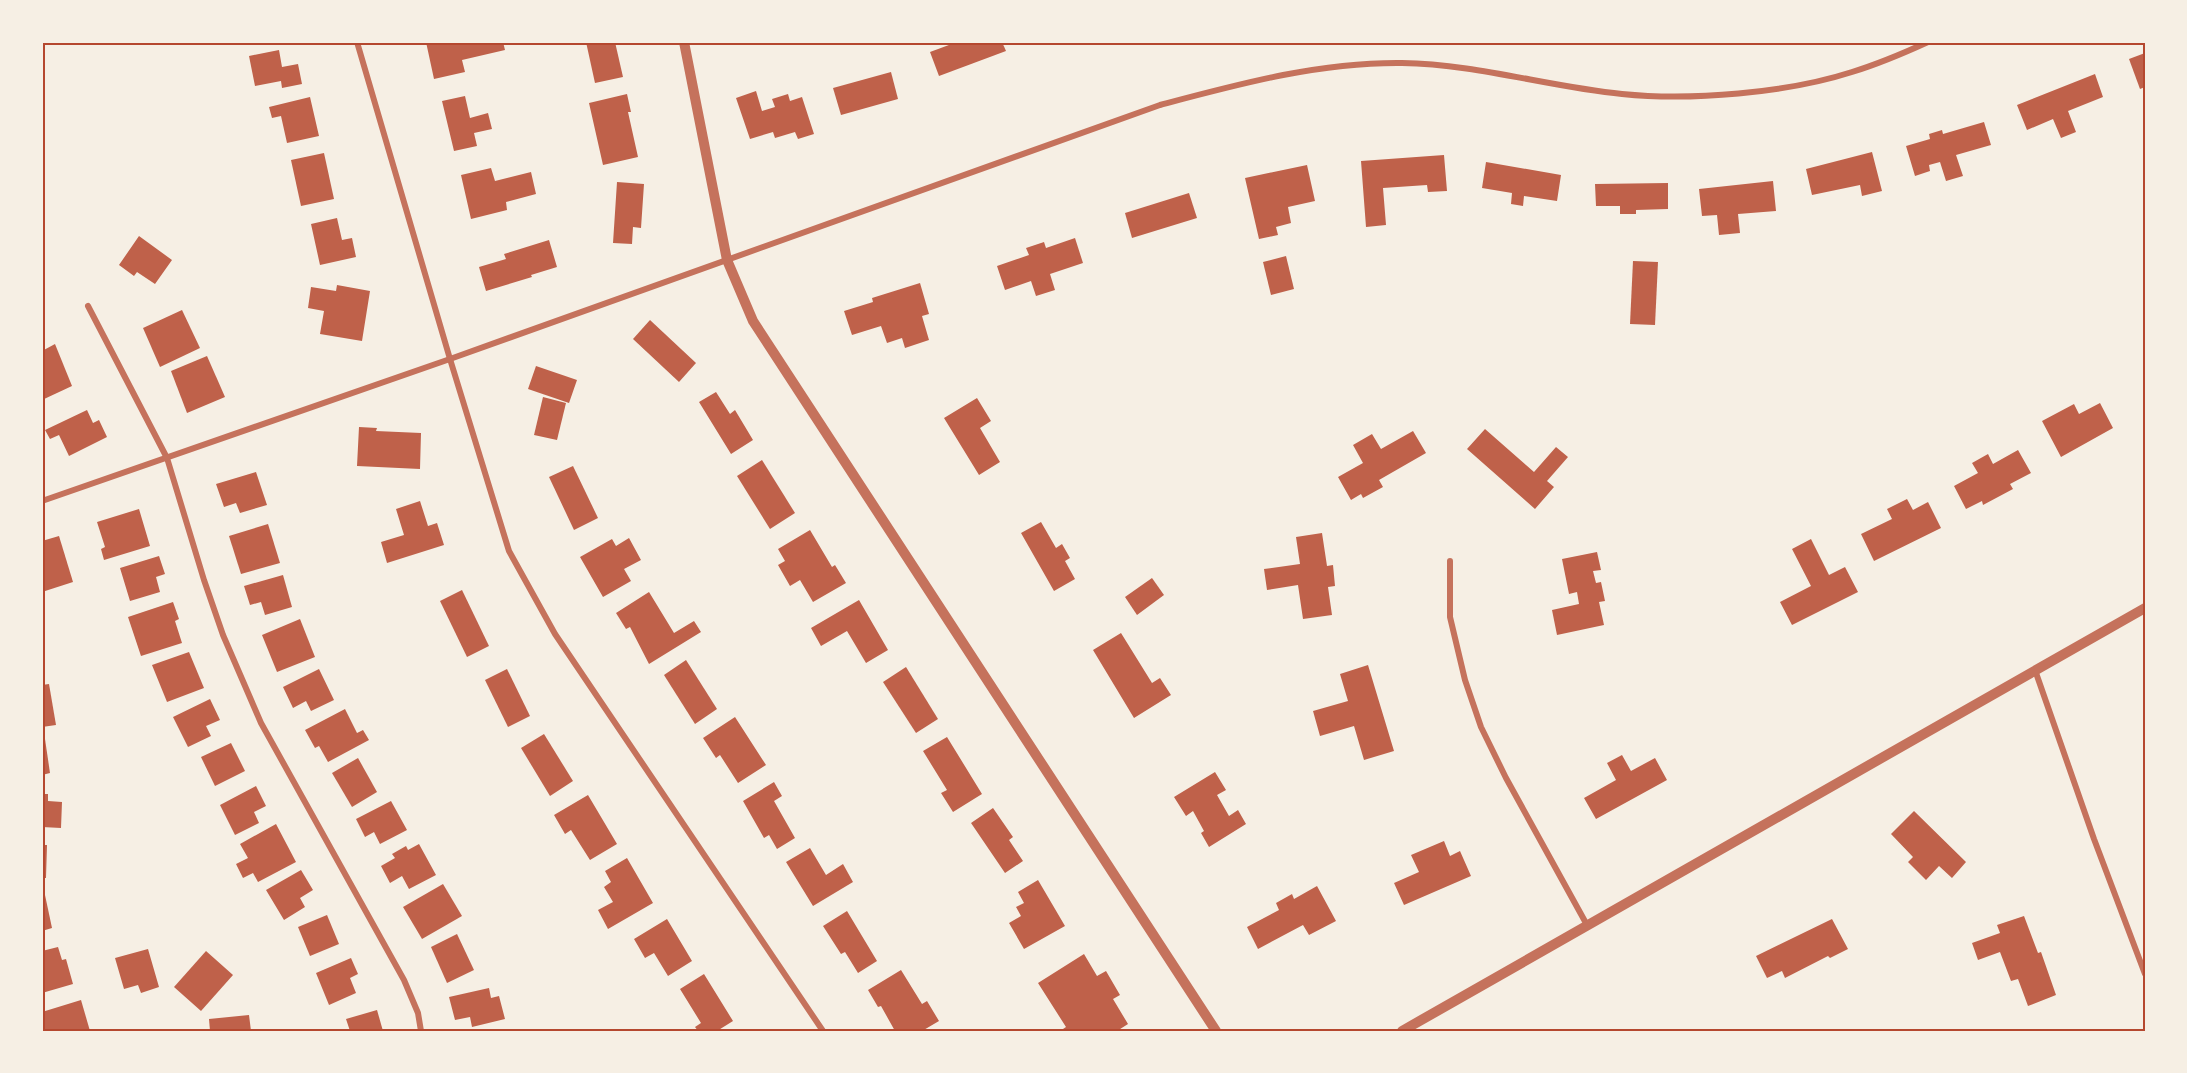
<svg xmlns="http://www.w3.org/2000/svg" width="2187" height="1073" font-family="'Libre Baskerville',serif">
  <style>
    .building { fill: #bf614a }
    .lines { fill: none; stroke-linecap: round; stroke-linejoin: round }
    .minor { stroke: #c5725c; stroke-width: 6 }
    .tertiary { stroke: #c5725c; stroke-width: 10 }
    .neatline { fill: none; stroke: #b5482f; stroke-width: 2 }
  </style>
  <rect width="100%" height="100%" fill="#f6efe4"/>
  <g class="building">
    <path d="M426,42H503L505,50L462,60L465,72L434,79Z"/>
    <path d="M586,42H615L623,77L595,83Z"/>
    <path d="M957,42H1002L1006,51L939,76L930,52Z"/>
    <path d="M279,50L282,67L298,64L302,84L282,88L281,81L255,86L249,56Z"/>
    <path d="M2145,53V87L2140,89L2129,59Z"/>
    <path d="M891,72L898,99L841,115L833,88Z"/>
    <path d="M2095,74L2103,97L2068,111L2076,132L2061,138L2053,119L2027,130L2017,105Z"/>
    <path d="M756,91L762,111L775,107L772,99L788,94L790,101L802,97L814,134L798,139L795,132L775,138L773,132L750,139L736,98Z"/>
    <path d="M627,94L631,112H628L638,157L603,165L589,103Z"/>
    <path d="M465,96L470,118L488,113L492,129L474,133L477,146L454,151L442,101Z"/>
    <path d="M310,97L319,136L287,143L281,116L272,118L269,107Z"/>
    <path d="M1984,122L1991,145L1956,155L1963,176L1946,181L1940,162L1929,165L1930,171L1915,176L1906,146L1930,139L1929,134L1942,130L1943,134Z"/>
    <path d="M1872,152L1882,191L1862,196L1860,185L1812,195L1806,169Z"/>
    <path d="M324,153L334,199L301,206L291,160Z"/>
    <path d="M1444,155L1447,191L1428,192L1427,185L1383,188L1386,225L1366,227L1361,161Z"/>
    <path d="M1486,162L1561,175L1557,201L1524,196L1523,206L1511,204L1512,193L1482,188Z"/>
    <path d="M1307,165L1315,201L1288,207L1291,223L1276,227L1278,235L1259,239L1245,178Z"/>
    <path d="M491,168L495,181L531,172L536,194L506,202L507,210L471,219L461,175Z"/>
    <path d="M1773,181L1776,211L1738,214L1740,233L1719,235L1717,215L1702,216L1699,189Z"/>
    <path d="M617,182L644,184L641,228L633,227L632,244L613,243Z"/>
    <path d="M1668,183V209L1636,210V214H1620V206H1596L1595,184Z"/>
    <path d="M1189,193L1197,218L1132,238L1125,213Z"/>
    <path d="M337,218L342,240L352,238L356,257L320,265L311,224Z"/>
    <path d="M139,236L172,260L155,284L137,272L134,276L119,265Z"/>
    <path d="M1075,238L1083,263L1050,274L1055,290L1036,296L1031,281L1005,290L997,266L1029,255L1026,248L1044,242L1046,248Z"/>
    <path d="M549,240L557,267L531,275L532,277L486,291L479,267L506,259L504,254Z"/>
    <path d="M1286,256L1294,289L1271,295L1263,262Z"/>
    <path d="M1633,261L1658,262L1655,325L1630,324Z"/>
    <path d="M920,283L929,314L922,316L929,340L905,348L902,338L887,343L881,326L852,335L844,311L873,302L872,298Z"/>
    <path d="M337,285L370,291L362,341L320,334L324,311L308,308L311,287L336,291Z"/>
    <path d="M182,310L200,348L160,367L143,328Z"/>
    <path d="M650,320L696,363L679,382L633,339Z"/>
    <path d="M55,344L72,386L42,400V351Z"/>
    <path d="M207,356L225,397L187,413L171,371Z"/>
    <path d="M536,366L577,380L569,403L528,389Z"/>
    <path d="M716,392L730,414L735,410L753,440L731,454L699,402Z"/>
    <path d="M543,397L566,403L557,440L534,435Z"/>
    <path d="M977,398L991,421L980,428L1000,462L979,475L944,418Z"/>
    <path d="M2100,403L2113,428L2061,457L2042,421L2074,404L2079,414Z"/>
    <path d="M87,410L93,423L99,420L107,437L69,456L59,435L50,439L45,430Z"/>
    <path d="M359,427L377,428L376,431L421,433L420,469L357,466Z"/>
    <path d="M1485,429L1534,472L1556,447L1568,457L1547,481L1554,487L1535,509L1467,449Z"/>
    <path d="M1413,431L1426,453L1379,480L1383,487L1363,498L1361,494L1351,500L1338,477L1363,463L1353,445L1372,434L1381,449Z"/>
    <path d="M2018,450L2031,473L2010,484L2013,489L1983,505L1982,501L1966,509L1954,486L1978,473L1972,463L1988,454L1993,464Z"/>
    <path d="M762,460L795,513L770,529L737,476Z"/>
    <path d="M573,466L598,518L574,530L549,477Z"/>
    <path d="M256,472L267,505L240,513L236,503L224,507L216,484Z"/>
    <path d="M1907,499L1913,510L1928,502L1941,528L1874,561L1861,534L1892,519L1887,509Z"/>
    <path d="M420,501L428,526L437,523L444,545L387,563L381,542L404,535L396,509Z"/>
    <path d="M139,509L150,546L104,560L101,549L105,547L97,522Z"/>
    <path d="M1041,522L1056,548L1062,544L1070,558L1065,561L1075,579L1054,591L1021,533Z"/>
    <path d="M268,524L280,563L241,574L229,536Z"/>
    <path d="M810,530L832,567L835,565L846,583L813,602L800,580L790,586L778,565L785,561L778,549Z"/>
    <path d="M1322,533L1327,566L1333,565L1335,586L1328,587L1332,615L1303,619L1298,585L1267,590L1264,569L1300,564L1296,537Z"/>
    <path d="M59,536L73,582L42,592V541Z"/>
    <path d="M629,538L641,560L624,569L631,581L603,597L580,557L612,539L616,546Z"/>
    <path d="M1811,539L1829,575L1845,567L1858,592L1792,625L1780,602L1811,586L1792,549Z"/>
    <path d="M1597,552L1601,570L1593,571L1596,583L1601,582L1605,601L1599,602L1604,625L1557,635L1552,610L1579,604L1577,592L1569,594L1562,559Z"/>
    <path d="M159,556L165,574L156,577L160,592L130,601L120,568Z"/>
    <path d="M283,575L292,607L265,615L261,602L250,605L244,586Z"/>
    <path d="M1152,578L1164,595L1137,615L1125,597Z"/>
    <path d="M462,590L489,646L467,657L440,601Z"/>
    <path d="M649,592L674,633L694,621L701,632L649,664L630,627L626,629L616,613Z"/>
    <path d="M859,600L888,650L866,663L847,631L821,646L811,628Z"/>
    <path d="M173,602L179,619L175,621L182,643L141,656L128,617Z"/>
    <path d="M300,619L315,657L277,672L262,635Z"/>
    <path d="M1121,633L1152,683L1160,678L1171,695L1134,718L1093,650Z"/>
    <path d="M189,652L204,688L167,702L152,665Z"/>
    <path d="M686,660L717,709L695,724L664,675Z"/>
    <path d="M1368,665L1394,751L1364,760L1354,726L1320,736L1313,711L1348,701L1340,674Z"/>
    <path d="M906,667L938,719L916,733L883,682Z"/>
    <path d="M319,669L334,700L311,711L306,701L293,708L283,687Z"/>
    <path d="M507,669L530,716L508,727L485,680Z"/>
    <path d="M49,684L56,725L42,727V685Z"/>
    <path d="M210,699L220,720L206,726L211,736L188,747L173,717Z"/>
    <path d="M345,709L357,733L363,730L369,740L328,762L319,746L315,748L305,730Z"/>
    <path d="M735,717L766,765L738,783L720,755L716,758L703,738Z"/>
    <path d="M544,734L573,781L550,796L521,748Z"/>
    <path d="M947,737L982,794L953,812L941,793L947,790L923,751Z"/>
    <path d="M45,739L50,773L42,775V740Z"/>
    <path d="M231,743L245,771L215,786L201,757Z"/>
    <path d="M1622,755L1631,771L1655,758L1667,780L1596,819L1584,798L1616,780L1607,763Z"/>
    <path d="M358,758L377,792L352,807L332,773Z"/>
    <path d="M1215,772L1226,790L1217,795L1229,816L1238,810L1246,824L1209,847L1201,833L1204,831L1193,811L1186,816L1174,797Z"/>
    <path d="M774,782L782,796L774,801L795,838L777,849L769,835L764,838L743,801Z"/>
    <path d="M256,786L266,806L254,812L259,823L235,835L220,805Z"/>
    <path d="M42,794H48V801L62,802L61,828L42,827Z"/>
    <path d="M588,795L617,844L590,860L571,830L565,834L554,815Z"/>
    <path d="M391,801L407,830L380,844L374,832L365,837L356,819Z"/>
    <path d="M993,808L1013,837L1009,840L1023,861L1005,873L971,823Z"/>
    <path d="M1914,811L1966,862L1952,878L1939,866L1926,880L1908,862L1913,857L1891,834Z"/>
    <path d="M276,824L296,862L258,882L253,873L243,878L236,864L248,858L240,844Z"/>
    <path d="M1444,841L1450,856L1460,851L1471,876L1404,905L1394,883L1419,872L1411,855Z"/>
    <path d="M419,844L436,875L409,889L402,876L390,883L381,866L395,858L392,854L406,846L408,850Z"/>
    <path d="M42,845H47L46,878H42Z"/>
    <path d="M810,848L826,875L843,864L853,882L813,906L786,862Z"/>
    <path d="M627,858L653,903L608,929L598,910L613,902L604,887L611,882L605,871Z"/>
    <path d="M301,870L313,890L300,898L305,907L284,920L266,890Z"/>
    <path d="M1038,880L1065,926L1024,949L1009,923L1021,916L1016,907L1024,903L1018,892Z"/>
    <path d="M443,884L462,916L422,939L403,907Z"/>
    <path d="M1317,886L1336,921L1309,935L1303,925L1258,949L1247,927L1279,910L1276,903L1292,894L1294,899Z"/>
    <path d="M45,895L52,928L42,931V896Z"/>
    <path d="M847,911L877,961L858,973L845,952L841,954L823,926Z"/>
    <path d="M327,915L339,944L310,956L298,927Z"/>
    <path d="M2024,916L2038,953L2041,952L2056,995L2028,1006L2018,979L2011,981L2000,952L1978,960L1972,943L2000,933L1997,925Z"/>
    <path d="M667,919L692,961L668,976L654,953L645,958L634,939Z"/>
    <path d="M1832,919L1848,949L1830,958L1828,956L1785,978L1782,971L1767,978L1756,956Z"/>
    <path d="M457,934L474,970L447,983L431,947Z"/>
    <path d="M58,947L62,960L66,959L73,984L42,993V951Z"/>
    <path d="M148,949L159,987L141,993L138,985L124,989L115,958Z"/>
    <path d="M206,951L233,975L201,1011L174,987Z"/>
    <path d="M1084,954L1097,976L1106,971L1120,995L1113,999L1128,1024L1117,1031H1060L1066,1027L1038,983Z"/>
    <path d="M351,958L358,974L350,978L356,993L329,1005L316,973Z"/>
    <path d="M901,970L922,1004L927,1001L939,1021L922,1031H895L881,1006L878,1007L868,990Z"/>
    <path d="M704,974L733,1021L717,1031H698L695,1027L701,1023L680,989Z"/>
    <path d="M489,988L491,998L499,996L505,1019L472,1027L470,1017L455,1020L449,997Z"/>
    <path d="M81,1000L90,1031H45L42,1025V1012Z"/>
    <path d="M377,1010L383,1031H350L346,1019Z"/>
    <path d="M249,1015L251,1031H210L209,1019Z"/>
  </g>
  <g class="lines">
    <g class="minor">
      <path d="M357,42L450,359L509,551L555,634L823,1031"/>
      <path d="M88,306L167,458L204,580L223,635L261,723L404,980L418,1013L421,1031"/>
      <path d="M42,501L450,359L1160,105C1239,84 1319,62 1402,63C1476,64 1549,87 1622,94C1691,101 1787,93 1852,72C1878,64 1904,53 1928,42"/>
      <path d="M1450,561V617L1465,680L1481,727L1506,778L1587,925"/>
      <path d="M2035,670L2094,839L2145,974"/>
    </g>
    <g class="tertiary">
      <path d="M684,42L727,260L753,321L1216,1031"/>
      <path d="M1402,1031L2145,608"/>
    </g>
  </g>
  <rect width="2187" height="1073" fill="none" stroke="#f6efe4" stroke-width="87"/>
  <rect x="44" y="44" width="2100" height="986" class="neatline"/>
</svg>
